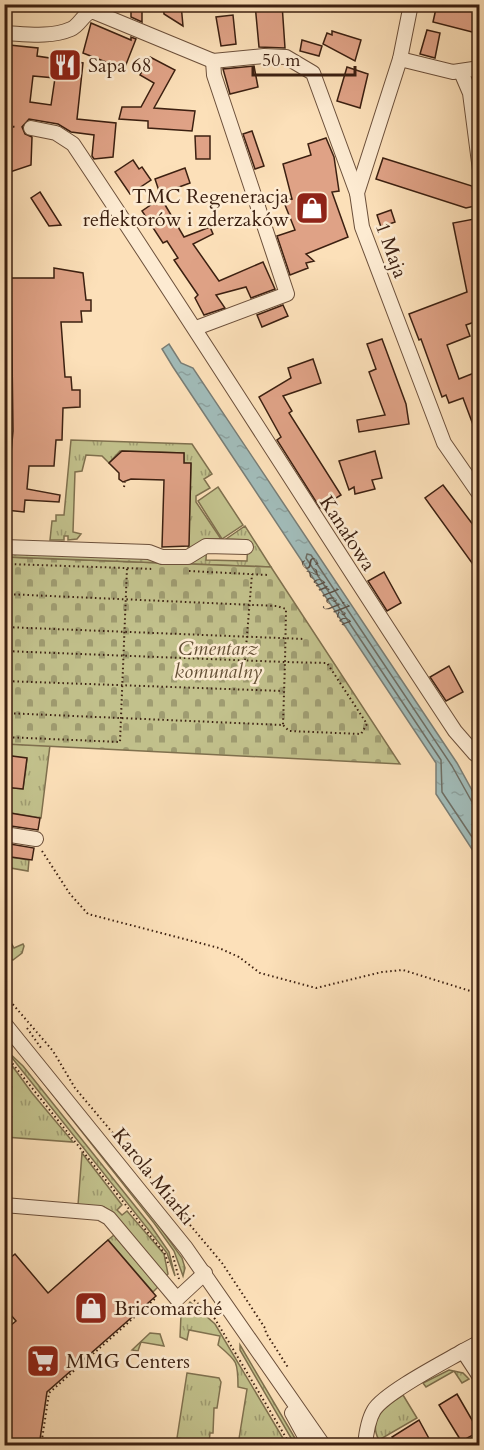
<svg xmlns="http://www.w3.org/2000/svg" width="484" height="1450" font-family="Cardo,serif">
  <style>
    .grass { fill: url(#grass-tufts); stroke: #7f704e; stroke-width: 1.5 }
    .cemetery { fill: url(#cemetery-stones); stroke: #7f704e; stroke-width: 1.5 }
    .park { fill: #c2c18c; stroke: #7f704e; stroke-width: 1.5 }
    .garden { fill: url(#garden-dots); stroke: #7f704e; stroke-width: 1.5 }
    .water { fill: url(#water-ripples); stroke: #797d75; stroke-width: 1.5 }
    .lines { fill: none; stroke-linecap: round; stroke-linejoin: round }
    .shore { stroke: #6e6e64; stroke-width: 1.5 }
    .building { fill: #dfa286; stroke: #3c2011; stroke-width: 1.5; fill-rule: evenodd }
    .minor-casing { stroke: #6c503b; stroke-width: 16 }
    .path { stroke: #3c2011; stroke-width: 2; stroke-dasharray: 1.5 3; stroke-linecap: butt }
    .minor { stroke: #fdebd2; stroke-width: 14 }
    .labels { text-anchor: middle; stroke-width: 5; stroke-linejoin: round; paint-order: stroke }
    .poi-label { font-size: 20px; fill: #3c2011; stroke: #fdebd2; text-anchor: start }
    .street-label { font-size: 20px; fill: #3c2011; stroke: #fdebd2 }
    .park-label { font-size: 20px; font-style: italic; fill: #645036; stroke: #fdebd2 }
    .water-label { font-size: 21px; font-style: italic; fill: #5a4e43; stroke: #fdebd2 }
  </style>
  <defs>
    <pattern id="grass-tufts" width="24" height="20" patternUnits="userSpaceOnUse" patternTransform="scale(1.5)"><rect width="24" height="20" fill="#c2c18c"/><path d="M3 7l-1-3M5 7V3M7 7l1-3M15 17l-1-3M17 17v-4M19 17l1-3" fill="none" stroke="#9f9c71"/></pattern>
    <pattern id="cemetery-stones" width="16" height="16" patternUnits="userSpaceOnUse" patternTransform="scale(1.5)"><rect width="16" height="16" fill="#c2c18c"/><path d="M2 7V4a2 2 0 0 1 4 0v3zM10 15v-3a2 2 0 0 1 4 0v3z" fill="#9f9c71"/></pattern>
    <pattern id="garden-dots" width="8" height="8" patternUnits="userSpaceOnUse" patternTransform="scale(1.5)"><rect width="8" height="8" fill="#c2c18c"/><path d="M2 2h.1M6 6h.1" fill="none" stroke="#9f9c71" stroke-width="1.8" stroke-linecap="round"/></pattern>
    <pattern id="water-ripples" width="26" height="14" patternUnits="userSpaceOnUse" patternTransform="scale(1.5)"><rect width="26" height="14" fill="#a1bbb8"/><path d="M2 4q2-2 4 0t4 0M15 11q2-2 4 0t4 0" fill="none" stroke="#8ca09d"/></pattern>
  </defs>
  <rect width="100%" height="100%" fill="#fce0b9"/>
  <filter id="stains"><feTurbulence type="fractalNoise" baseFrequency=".00333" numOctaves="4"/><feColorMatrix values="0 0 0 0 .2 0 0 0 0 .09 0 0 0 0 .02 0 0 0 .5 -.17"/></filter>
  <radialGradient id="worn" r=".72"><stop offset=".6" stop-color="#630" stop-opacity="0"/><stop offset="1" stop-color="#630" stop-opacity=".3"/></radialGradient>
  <g class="grass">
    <path d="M71,440L192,444L212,474L204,479L210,488L196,496V502L221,539H207L206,560L247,561L248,540L226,539L245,526L271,567L163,563L188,553L191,464L184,463V453L120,451L109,463L102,456L86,455L82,471L75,472L73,532L81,534L77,539L68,540V536H64V540H50L52,521H56V515H64Z"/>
    <path d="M5,744L50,745L41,818L5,812L4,787L23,789L27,759L5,755Z"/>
    <path d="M4,856L29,860L28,871L5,867Z"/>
    <path d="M4,930L14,948L23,944L24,946L22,953L13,960L5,958V953L10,950L5,939Z"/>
    <path d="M5,1049L23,1066L151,1226L169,1252L175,1276L167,1253Z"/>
    <path d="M5,1056L32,1093L73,1142L5,1137L7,1108L5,1095L9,1081L5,1071Z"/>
    <path d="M30,1066L144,1205L182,1258L185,1268L183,1276L174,1251L154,1223Z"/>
    <path d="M82,1153L122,1205L117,1210L122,1215L127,1211L164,1254L168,1274L165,1277L112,1213L104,1207L78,1205Z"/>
    <path d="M114,1235L158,1287L153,1292L108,1240Z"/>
    <path d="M190,1302L215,1324L287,1445H238L247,1389L238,1387C238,1361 237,1361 218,1345L220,1336L189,1330L187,1340L180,1337L181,1315Z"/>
    <path d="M150,1333L160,1334L164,1346L141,1342L138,1351L132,1350Z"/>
    <path d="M240,1345L299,1445H295L240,1350Z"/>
    <path d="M449,1370L463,1373L469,1379L462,1383L454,1371L426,1387L423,1383Z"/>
    <path d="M187,1373L219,1378L221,1382L217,1408H214L213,1433H210L209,1443L177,1438Z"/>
    <path d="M403,1395L417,1418L379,1440C367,1419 387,1405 403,1395Z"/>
  </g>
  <path class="cemetery" d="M5,557L271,567L400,764L5,744Z"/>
  <path class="park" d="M218,487L243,525L222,539L198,501Z"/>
  <path class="garden" d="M8,553L148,556L163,563L7,557Z"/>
  <path class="water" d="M169,344L181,363L193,368L457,763L479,803V860L436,794V763L173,367L162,349Z"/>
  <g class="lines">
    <path class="shore" id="s1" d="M480,805L472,802L452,766L311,555L307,554L306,558L441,760L442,792L480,849"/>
  </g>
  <g class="building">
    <path d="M131,4H142V22L131,17Z"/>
    <path d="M163,4H181L183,26L164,14Z"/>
    <path d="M255,4H282L285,48L259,47Z"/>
    <path d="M437,4H478L480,34L433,22Z"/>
    <path d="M233,15L236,44L221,46L216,17Z"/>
    <path d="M91,23L131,40V37L136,39L125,67L117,64L116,66L83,53Z"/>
    <path d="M427,30L440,33L435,58L420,54Z"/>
    <path d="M332,31L361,40L355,61L323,44L327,33L332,35Z"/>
    <path d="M302,40L322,46L319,56L300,51Z"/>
    <path d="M9,45L38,48L37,56L83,63L77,119L116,123L113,157L94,159L92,156L94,135L71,132L58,124L29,119L22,127L25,134L32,137L31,165L10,172V157H6L7,124L4,123ZM33,76L55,78L51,105L30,102Z"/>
    <path d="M150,57L175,70L154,108L195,111L192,131L148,128V121L119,119L122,107H141L154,83L140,75Z"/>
    <path d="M254,66L258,87L230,94L223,69Z"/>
    <path d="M347,67L368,74L360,108L337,101Z"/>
    <path d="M252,131L264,166L255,169L243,134Z"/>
    <path d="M195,136H210V159H196Z"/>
    <path d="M326,138L334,157L339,191L332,192L348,237L306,254L314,261L306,263L308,268L290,275L277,236L295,230L283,200L292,199L283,164L311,155L308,144Z"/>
    <path d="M383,158L472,186L475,206L466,208L376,179Z"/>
    <path d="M133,160L139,169L142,167L151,180L130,194L115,172Z"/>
    <path d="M185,168L190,183L160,194L155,179Z"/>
    <path d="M40,192L61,225L49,226L31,198Z"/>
    <path d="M161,198L184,237L210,227L213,234L193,244L219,281L263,262L275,289L251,298L246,287L216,295L225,308L204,315L195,298L198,295L174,260L178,258L167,241L163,243L142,211Z"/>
    <path d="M391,210L395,222L381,227L377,215Z"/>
    <path d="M474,219L480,248V320L466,325L470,336L447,345L459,379L474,373L480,387L478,438L463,398L449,403L446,395L442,397L421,339L419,340L409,314L467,292L453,223Z"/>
    <path d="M54,268L83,273L86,300H91V311H81L82,322H61L65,377H71L72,390H80V407L63,408L62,440H56L54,466H29L27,489L60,495L59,502L25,500L24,512L6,510L13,431L11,278H54Z"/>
    <path d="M283,305L288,316L262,327L257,315Z"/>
    <path d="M382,339L406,404L409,424L359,432L357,420L385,415L369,372L376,369L367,344Z"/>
    <path d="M313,359L321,383L283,396L292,411L289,413L341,495L320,508L277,440L281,437L259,397L291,378L288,368Z"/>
    <path d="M122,451L184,453V463H191L189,546L162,547L164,480L131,479L123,482L119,479V473L109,463Z"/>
    <path d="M375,451L382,478L372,480L375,489L355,494L354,487L349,490L339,461Z"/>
    <path d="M443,485L480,534V557L472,563L425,498Z"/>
    <path d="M384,572L401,603L387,611L368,581Z"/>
    <path d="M449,666L463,692L446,701L430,677Z"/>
    <path d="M4,755L27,758L23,789L4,787Z"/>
    <path d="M4,812L40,818L38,830L4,825Z"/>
    <path d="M4,843L34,848L32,860L4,856Z"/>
    <path d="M108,1240L156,1296L47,1392L39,1446H4V1331L16,1321L4,1307V1263L15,1254L48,1293Z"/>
    <path d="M457,1394L479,1432L467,1438L463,1444L439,1405Z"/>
    <path d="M419,1420L433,1446H398L392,1437Z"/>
  </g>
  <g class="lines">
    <defs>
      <g id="minor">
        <path d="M411,4L400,59L357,193L362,227L444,443L480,495"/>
        <path d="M4,7L5,4"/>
        <path d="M4,33C26,34 50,38 71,29C80,25 83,14 92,11L213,61L264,56L286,57L313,73L357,193"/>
        <path d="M400,59L453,72L480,68"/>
        <path d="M461,72L470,93L480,170"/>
        <path d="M31,128L56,133L73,144C203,338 326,536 455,731L475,754"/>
        <path d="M196,328L287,294L214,75L213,61"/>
        <path d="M4,547L149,552L162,557H188L206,546L246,547"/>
        <path d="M4,834L36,839"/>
        <path d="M4,1023L186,1248L324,1446"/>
        <path d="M4,1205L100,1213L109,1218L177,1299L205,1273"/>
        <path d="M463,1351L480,1342"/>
        <path d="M292,1413L310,1446"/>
        <path d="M365,1446C366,1434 368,1420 374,1410C384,1393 444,1362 463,1351L480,1377"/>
        <path d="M472,1446L480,1441"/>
      </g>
    </defs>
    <use href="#minor" class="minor-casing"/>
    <g class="path">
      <path d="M4,126L17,127"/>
      <path d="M124,487L125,482"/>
      <path d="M189,571L268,575"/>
      <path d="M5,594L277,606L286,609L285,662L327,663L367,724L361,734L289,731L283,725"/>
      <path d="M4,602L8,564L154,569"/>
      <path d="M4,627L305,639"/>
      <path d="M4,651L285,662L283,725L4,713"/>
      <path d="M245,660L252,574"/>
      <path d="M4,681L283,691"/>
      <path d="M4,737L120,742L127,568"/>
      <path d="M42,851L70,894L88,914L219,948L239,957L260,973L316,988L382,972L403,970L480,994"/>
      <path d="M4,994L53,1051L75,1088L222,1263L265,1328L266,1333L289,1369"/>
      <path d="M27,1028L41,1048"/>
      <path d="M4,1053L165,1254L169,1266"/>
      <path d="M173,1256L179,1279"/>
      <path d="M194,1300L215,1319L291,1446"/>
      <path d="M41,1446L49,1393L157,1297"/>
    </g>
    <use href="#minor" class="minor"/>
  </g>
  <defs>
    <symbol id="restaurant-square" viewBox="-11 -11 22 22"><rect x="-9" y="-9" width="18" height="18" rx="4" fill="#8f2418" stroke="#fdebd2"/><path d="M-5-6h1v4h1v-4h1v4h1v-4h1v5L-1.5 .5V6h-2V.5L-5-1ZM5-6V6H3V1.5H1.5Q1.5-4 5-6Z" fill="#fff"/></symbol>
    <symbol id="shop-square" viewBox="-11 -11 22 22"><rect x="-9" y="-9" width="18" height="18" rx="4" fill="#8f2418" stroke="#fdebd2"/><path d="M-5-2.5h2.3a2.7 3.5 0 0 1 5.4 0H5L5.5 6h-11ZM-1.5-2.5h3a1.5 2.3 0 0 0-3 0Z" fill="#fff"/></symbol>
    <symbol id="supermarket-square" viewBox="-11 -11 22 22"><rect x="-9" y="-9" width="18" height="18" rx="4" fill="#8f2418" stroke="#fdebd2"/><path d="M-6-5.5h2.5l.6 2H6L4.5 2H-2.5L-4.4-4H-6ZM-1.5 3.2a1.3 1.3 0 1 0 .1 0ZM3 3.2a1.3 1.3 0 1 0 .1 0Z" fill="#fff"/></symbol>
  </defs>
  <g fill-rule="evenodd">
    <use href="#restaurant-square" x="46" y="46" width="38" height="38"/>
    <use href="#shop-square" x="293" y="189" width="38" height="38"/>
    <use href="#shop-square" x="72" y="1289" width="38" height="38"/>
    <use href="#supermarket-square" x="24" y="1342" width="38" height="38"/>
  </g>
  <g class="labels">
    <g class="poi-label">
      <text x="88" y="72">Sapa 68</text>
      <text x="289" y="203" text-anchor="end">TMC Regeneracja<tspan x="289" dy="23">reflektorów i zderzaków</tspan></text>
      <text x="114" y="1315">Bricomarché</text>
      <text x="66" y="1368">MMG Centers</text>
    </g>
    <g class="street-label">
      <text transform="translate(392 250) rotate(70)" y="7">1 Maja</text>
      <text transform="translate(348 533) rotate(57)" y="7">Kanałowa</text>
      <text transform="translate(154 1176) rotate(51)" y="7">Karola Miarki</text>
    </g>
    <g class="park-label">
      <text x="218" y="655">Cmentarz<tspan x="218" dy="23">komunalny</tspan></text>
    </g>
    <g class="water-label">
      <text dy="7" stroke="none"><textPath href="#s1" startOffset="351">Szarlejka</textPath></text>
    </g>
  </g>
  <rect width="484" height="1450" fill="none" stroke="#fce0b9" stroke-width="24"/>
  <rect x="6" y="6" width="472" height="1438" fill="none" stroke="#3c2011" stroke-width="3"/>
  <rect x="12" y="12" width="460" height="1426" fill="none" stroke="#3c2011" stroke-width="1.5"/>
  <path d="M253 66v9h102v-9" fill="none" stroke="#3c2011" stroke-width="3"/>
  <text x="262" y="66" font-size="18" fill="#3c2011" stroke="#fdebd2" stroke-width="4.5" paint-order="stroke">50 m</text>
  <rect width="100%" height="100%" filter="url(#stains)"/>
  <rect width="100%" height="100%" fill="url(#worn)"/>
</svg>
